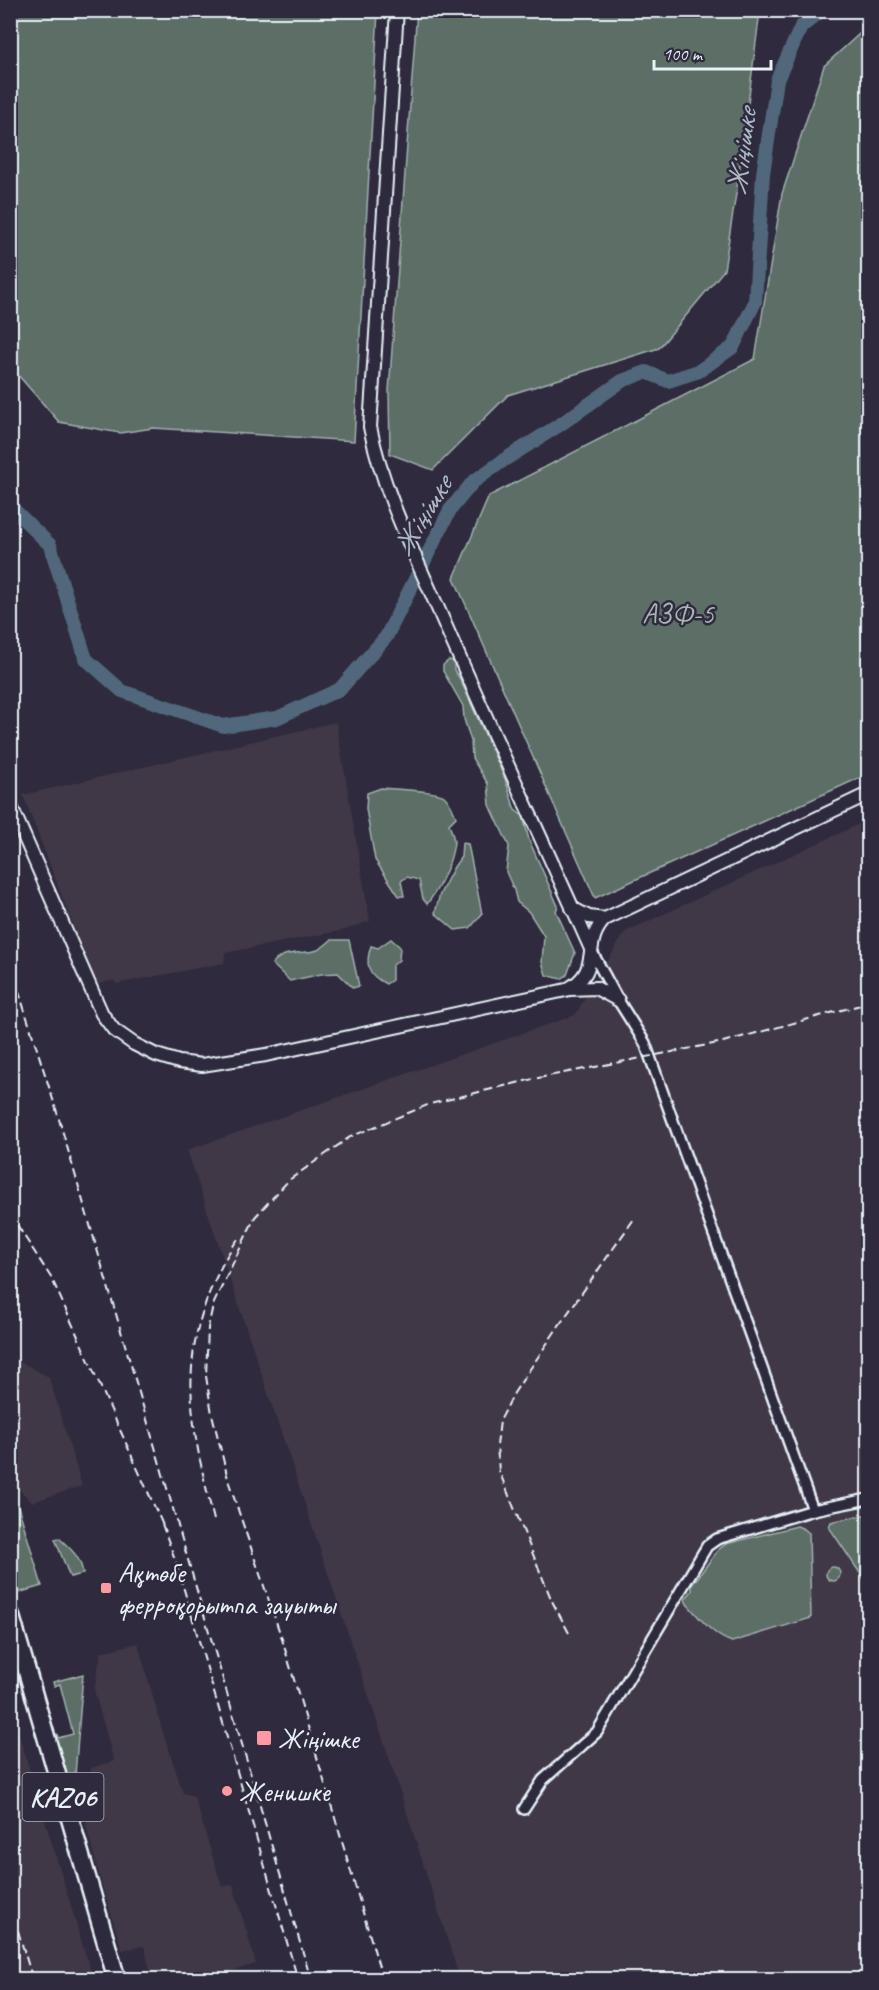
<svg xmlns="http://www.w3.org/2000/svg" width="879" height="1990" font-family="Caveat,sans-serif">
  <style>
    .built { fill: #413746 }
    .green { fill: #5c6e66; stroke: #a2b0af; stroke-width: 1.5 }
    .lines { fill: none; stroke-linecap: round; stroke-linejoin: round }
    .river { stroke: #51677c; stroke-width: 14 }
    .street-casing { stroke: #e8f1f8; stroke-width: 14 }
    .secondary-casing { stroke: #e8f1f8; stroke-width: 16 }
    .highway-casing { stroke: #e8f1f8; stroke-width: 21 }
    .street { stroke: #2f2a3d; stroke-width: 9 }
    .secondary { stroke: #2f2a3d; stroke-width: 12 }
    .highway { stroke: #2f2a3d; stroke-width: 16 }
    .rail { stroke: #e8f1f8; stroke-width: 2; stroke-dasharray: 9 4.5; stroke-linecap: butt }
    .poi-dot { fill: #ff9aa2; stroke: #2f2a3d; stroke-width: 2 }
    .labels { text-anchor: middle; stroke-width: 5; stroke-linejoin: round; paint-order: stroke }
    .shield { fill: #2f2a3d; stroke: #b0b5c0; stroke-width: 1.5 }
    .shield-label { font-size: 27px; font-weight: bold; fill: #e8f1f8 }
    .park-label { font-size: 28px; fill: #a9b6b6; stroke: #2f2a3d }
    .poi-label { font-size: 28px; fill: #e8f1f8; stroke: #2f2a3d; text-anchor: start }
    .water-label { font-size: 30px; font-style: italic; fill: #acbac6; stroke: #2f2a3d }
  </style>
  <rect width="100%" height="100%" fill="#2f2a3d"/>
  <filter id="ink" filterUnits="userSpaceOnUse"><feTurbulence type="fractalNoise" baseFrequency=".0167" numOctaves="2"/><feDisplacementMap in="SourceGraphic" scale="12" xChannelSelector="R" yChannelSelector="G"/><feConvolveMatrix kernelMatrix="1 2 1 2 8 2 1 2 1" color-interpolation-filters="sRGB"/></filter>
  <g filter="url(#ink)">
    <g class="built">
      <path d="M336,722L370,921L345,930L225,953L224,963L116,984L114,980L96,985L23,795Z"/>
      <path d="M868,820V1979H460L384,1742L187,1150L575,1015L625,932Z"/>
      <path d="M10,1356L49,1377L82,1486L32,1502L11,1482Z"/>
      <path d="M138,1643L162,1729L183,1793L194,1796L222,1887L233,1884L256,1964L232,1971V1979H152L144,1946L122,1950L102,1885L86,1826L91,1768L114,1761L94,1690L101,1652Z"/>
      <path d="M11,1708L93,1979H11Z"/>
    </g>
    <g class="green">
      <path d="M417,10L760,11L738,181L724,270L659,348L508,395L433,470L390,454L389,391Z"/>
      <path d="M10,11H378L354,441L153,428L120,433L59,422L11,367Z"/>
      <path d="M868,26V774L595,898L454,578L489,496L755,359L782,194L824,66Z"/>
      <path d="M449,660L454,662V670L460,679L505,779L515,810L523,816L529,840L558,906L556,911L575,953L567,975L561,979L546,975L542,962L544,936L529,912L517,902L514,890L506,872L509,846L490,805L488,784L472,758L471,741L464,719L463,706L443,671V665Z"/>
      <path d="M381,788C393,789 436,790 444,796C450,801 453,810 456,817L449,824C451,830 454,837 454,843C451,864 440,887 427,904L423,899L419,880L407,877L401,881L404,896H399L375,860L366,809L367,793Z"/>
      <path d="M462,843L468,844L482,914L470,928L455,930L435,913L440,894L454,867L461,857Z"/>
      <path d="M391,939L400,947L399,960L392,966V980L386,984C367,975 365,964 371,946L378,948Z"/>
      <path d="M331,940H349L359,986L353,988L338,973L321,974L290,981L272,964C283,950 299,954 314,951C321,950 326,944 331,940Z"/>
      <path d="M10,1500L18,1506L42,1586L11,1595Z"/>
      <path d="M868,1514V1585L829,1527L831,1522Z"/>
      <path d="M797,1526L804,1529L809,1533L811,1618L732,1642C713,1636 701,1619 687,1604L685,1599L692,1591V1585L718,1550L726,1544Z"/>
      <path d="M59,1538C71,1549 81,1557 83,1574L70,1577L55,1539Z"/>
      <circle cx="833" cy="1574" r="7"/>
      <path d="M83,1674L73,1801L51,1736L57,1734L58,1738L73,1734L60,1684L54,1686L53,1682Z"/>
    </g>
    <g class="lines">
      <path class="river" d="M10,506L50,545L86,659L122,691L223,726L277,718L340,689L386,637L450,510L473,482L504,460L561,424L622,381L646,372L668,381L699,371L733,347L755,302L763,174L777,80L801,27L822,10"/>
      <defs>
        <g id="street">
          <path d="M591,950L618,1000L645,1043L813,1510"/>
          <path d="M524,1809L543,1780L597,1732L707,1546L717,1539L813,1510L868,1499"/>
        </g>
        <g id="secondary">
          <path d="M397,10L370,427C383,492 414,553 440,613C489,726 541,837 591,949"/>
          <path d="M10,804L102,1014L114,1030L134,1044L156,1055L179,1062L202,1065L266,1055L566,990C604,971 580,944 605,919L868,794"/>
          <path d="M572,908L589,917L605,919"/>
          <path d="M570,989L596,988L618,1000"/>
        </g>
        <path id="highway" d="M10,1613L117,1980"/>
      </defs>
      <use href="#street" class="street-casing"/>
      <use href="#secondary" class="secondary-casing"/>
      <use href="#highway" class="highway-casing"/>
      <use href="#street" class="street"/>
      <use href="#secondary" class="secondary"/>
      <use href="#highway" class="highway"/>
      <g class="rail">
        <path d="M10,964L56,1109L311,1980"/>
        <path d="M10,1214L52,1279L166,1532"/>
        <path d="M214,1520C194,1439 177,1372 210,1291C219,1271 225,1257 238,1239"/>
        <path d="M162,1524L176,1562L298,1980"/>
        <path d="M569,1633L552,1601L499,1471L497,1446L500,1421L514,1393L558,1327L634,1219"/>
        <path d="M10,1905L33,1980"/>
        <path d="M383,1980L282,1639L229,1483L212,1414L206,1376L208,1328L213,1305L255,1217L289,1180L350,1137L430,1104L533,1079L723,1042L868,1003"/>
      </g>
    </g>
  </g>
  <g class="poi-dot">
    <rect x="100" y="1582" width="12" height="12" rx="3"/>
    <rect x="256" y="1730" width="16" height="16" rx="3"/>
    <circle cx="227" cy="1791" r="6"/>
  </g>
  <g class="labels">
    <rect class="shield" x="22.5" y="1773" width="81" height="48" rx="4.5"/>
    <g class="shield-label">
      <text x="63" y="1806">KАZ06</text>
    </g>
    <g class="park-label">
      <text x="678" y="623">АЗФ-5</text>
    </g>
    <g class="poi-label">
      <text x="118" y="1582">Ақтөбе<tspan x="118" dy="32">ферроқорытпа зауыты</tspan></text>
      <text x="278" y="1748">Жіңішке</text>
      <text x="239" y="1801">Женишке</text>
    </g>
    <g class="water-label">
      <text transform="translate(741 152) rotate(-83)" y="10">Жіңішке</text>
      <text transform="translate(422 516) rotate(-59)" y="10">Жіңішке</text>
    </g>
  </g>
  <rect width="879" height="1990" fill="none" stroke="#2f2a3d" stroke-width="36"/>
  <rect x="18" y="18" width="843" height="1954" fill="none" stroke="#e8f1f8" stroke-width="2" filter="url(#ink)"/>
  <path d="M654 60v9h117v-9" fill="none" stroke="#e8f1f8" stroke-width="3"/>
  <text x="663" y="60" font-size="18" fill="#e8f1f8" stroke="#2f2a3d" stroke-width="4.5" paint-order="stroke">100 m</text>
</svg>
